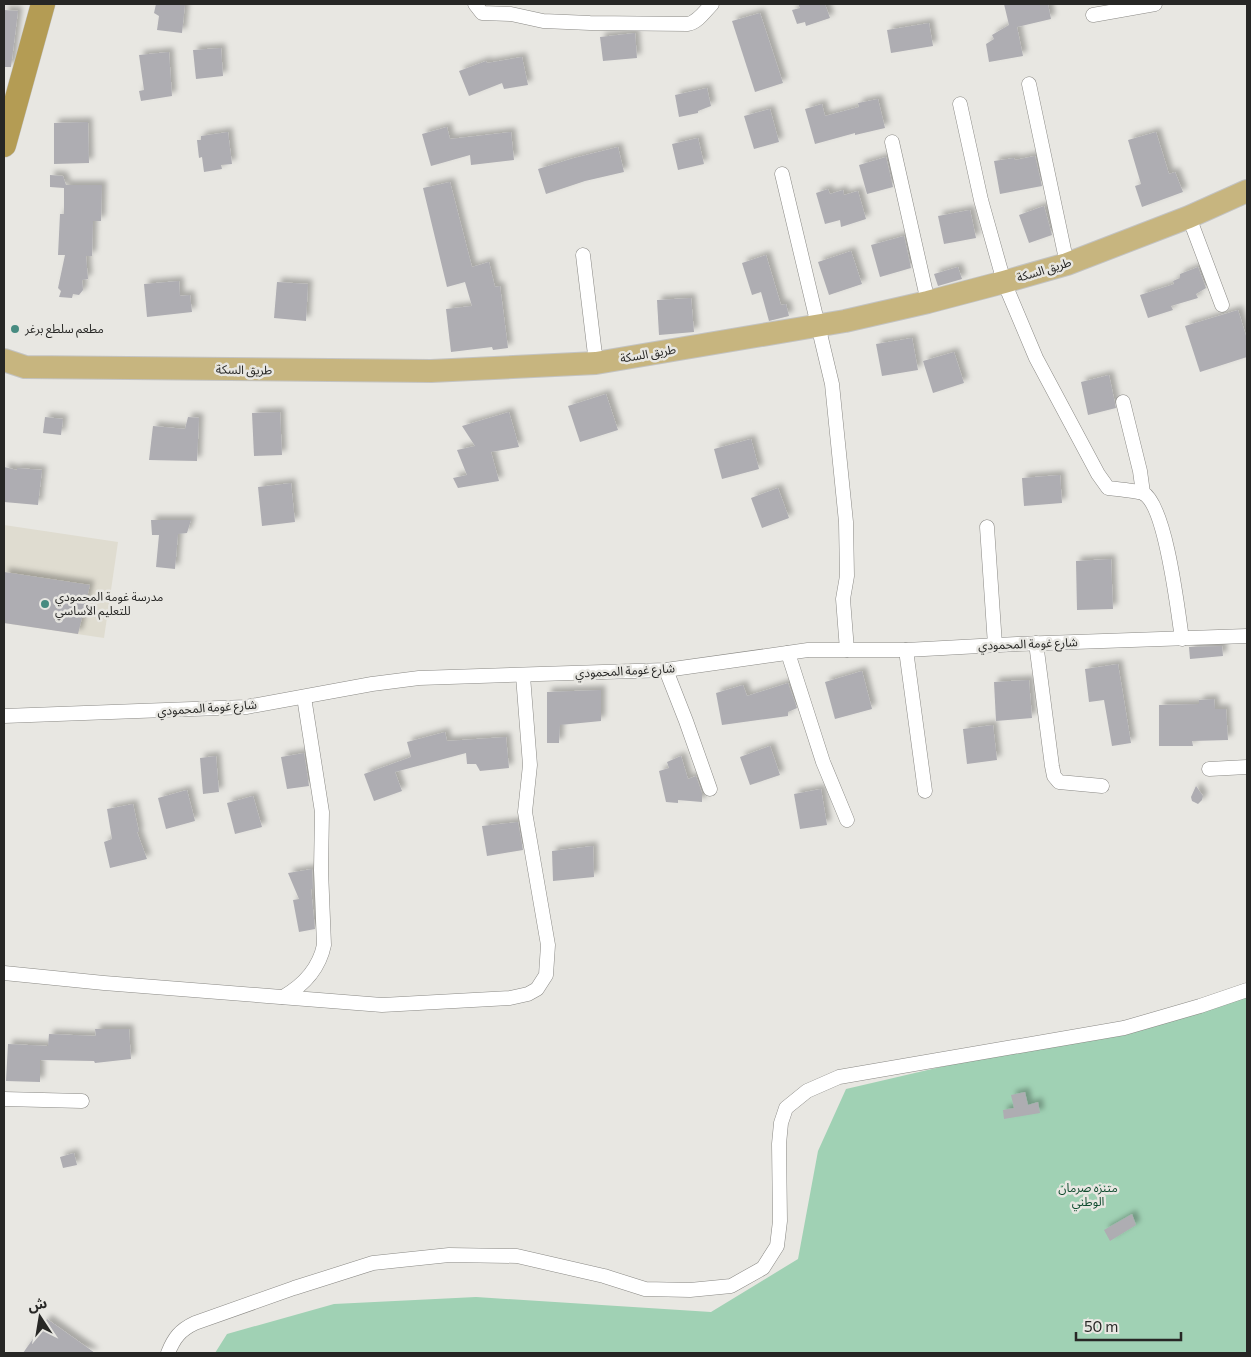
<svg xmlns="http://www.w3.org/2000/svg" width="1251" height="1357" font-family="Commissioner,'Noto Sans Arabic',sans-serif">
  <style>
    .built { fill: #dfdcd0 }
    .green { fill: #a0d1b4 }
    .building { fill: #aeadb2; filter: url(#shadow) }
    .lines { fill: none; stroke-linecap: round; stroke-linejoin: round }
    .minor-casing { stroke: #8a8985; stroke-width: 15 }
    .primary-casing { stroke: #c3c3c2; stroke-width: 24 }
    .trunk-casing { stroke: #c3c3c2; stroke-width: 25 }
    .minor { stroke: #fff; stroke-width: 14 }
    .primary { stroke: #c7b57f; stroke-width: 22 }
    .trunk { stroke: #b49c54; stroke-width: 24 }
    .poi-dot { fill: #478b80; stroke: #e8e7e2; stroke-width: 2 }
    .labels { text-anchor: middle; stroke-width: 5; stroke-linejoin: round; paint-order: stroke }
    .street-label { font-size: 12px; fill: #272725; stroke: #e8e7e2 }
    .poi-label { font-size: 12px; fill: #272725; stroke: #e8e7e2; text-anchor: start }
    .park-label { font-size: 12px; fill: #104b2f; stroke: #e8e7e2 }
  </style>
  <defs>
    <filter id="shadow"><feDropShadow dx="4.5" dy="-4.5" stdDeviation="2.5" flood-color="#0004"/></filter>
  </defs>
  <rect width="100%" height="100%" fill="#e8e7e2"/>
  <path class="built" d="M4,525L118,542L104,638L4,623Z"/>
  <path class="green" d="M1247,996V1353H215L227,1334L334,1304L476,1297L711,1312L798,1259L818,1151L846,1089Z"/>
  <g class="building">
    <path d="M156,4H185L182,33L157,30L159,16L154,13Z"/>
    <path d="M798,4H825L830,18L806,26L805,22L797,24L792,10L800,8Z"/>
    <path d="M1004,4H1048L1051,19L1017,27L1023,56L989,62L986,44L994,39L992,35L1009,25Z"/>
    <path d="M4,10L18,11L11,67H4Z"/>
    <path d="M760,13L783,83L755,92L732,21Z"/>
    <path d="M929,23L933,46L891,53L887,30Z"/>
    <path d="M635,33L637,58L603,61L600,37Z"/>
    <path d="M221,48L223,76L196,79L193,50Z"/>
    <path d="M169,52L172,96L141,101L139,91L144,90L139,55Z"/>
    <path d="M522,57L528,85L504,89L502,83L469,96L459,71L486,61L487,63Z"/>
    <path d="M707,88L711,106L698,111V113L679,117L675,95Z"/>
    <path d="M878,99L885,128L855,135V133L815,144L805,109L822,104L825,116L859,107L858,103Z"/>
    <path d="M770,109L779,142L754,149L744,116Z"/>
    <path d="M88,122L89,163L54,164V123Z"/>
    <path d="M447,127L450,139L511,132L514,160L471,165L470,155L431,166L422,134Z"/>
    <path d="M228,132L232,164L221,165L222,169L204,172L202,157L199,158L197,140H201V136Z"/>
    <path d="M1156,132L1169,174L1175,172L1183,192L1142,207L1135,186L1141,184L1128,140Z"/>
    <path d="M698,138L704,164L678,170L672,144Z"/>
    <path d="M618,147L624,172L585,181L546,194L538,169L574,158Z"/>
    <path d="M1035,156L1042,186L1000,194L994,161L1014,158L1015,160Z"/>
    <path d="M886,157L893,187L867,194L859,165Z"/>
    <path d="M50,175L63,176L66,185H102L101,221H93L92,256H86L88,279L82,280L83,290L79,295L73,294L72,298L59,297L61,291L58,288L65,255H58L60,214H64V188L50,187Z"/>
    <path d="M450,182L472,267L489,262L495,287L500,286L508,348L493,350L492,347L451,352L446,309L472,306L465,282L447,287L423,188Z"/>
    <path d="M828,189L830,194L843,190L844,195L858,191L866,219L841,227L840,220L825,224L816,193Z"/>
    <path d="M1044,206L1052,235L1029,243L1019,215Z"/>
    <path d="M970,210L976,238L944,244L938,216Z"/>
    <path d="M904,236L911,268L880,277L871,245Z"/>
    <path d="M851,251L862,284L829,295L818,262Z"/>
    <path d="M766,255L781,305L786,304L789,316L769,321L761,292L752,295L742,263Z"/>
    <path d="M958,267L962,279L938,286L934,274Z"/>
    <path d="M1198,267L1206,288L1196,294L1198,298L1171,306L1173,310L1148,318L1140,295L1174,284L1173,281L1180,278V274Z"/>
    <path d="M179,281L180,296L190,295L192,312L147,317L144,284Z"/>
    <path d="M277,282L308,284L306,321L274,318Z"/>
    <path d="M691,298L694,332L659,335L657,300Z"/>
    <path d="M1238,310L1247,339V357L1200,372L1185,326Z"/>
    <path d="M912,338L918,370L882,376L876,344Z"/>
    <path d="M954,352L964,383L933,393L923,361Z"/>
    <path d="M1109,375L1116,408L1088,415L1081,382Z"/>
    <path d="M606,394L618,430L580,442L568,406Z"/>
    <path d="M280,412L282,455L254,456L252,413Z"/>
    <path d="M509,412L519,447L491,452L499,481L458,488L453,478L467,475L457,450L475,446L462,426Z"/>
    <path d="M45,417L63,419L61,435L43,433Z"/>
    <path d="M188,417L199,418L197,461L149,460L153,426L185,429Z"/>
    <path d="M751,439L759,469L722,479L714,449Z"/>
    <path d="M4,467L17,470V468L42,470L38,505L4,502Z"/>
    <path d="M1060,475L1062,503L1024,506L1022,478Z"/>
    <path d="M291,483L295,522L262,526L258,487Z"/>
    <path d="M778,488L789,518L762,528L751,498Z"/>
    <path d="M151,520H191L187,533L178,534L175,569L156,567L159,535H152Z"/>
    <path d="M1111,559L1113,609L1077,610L1076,561Z"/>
    <path d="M4,572L90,585L78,634L4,623Z"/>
    <path d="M1222,646L1223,656L1190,659L1189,647Z"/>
    <path d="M1118,664L1131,743L1112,746L1104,700L1089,702L1085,669Z"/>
    <path d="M862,671L872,709L835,719L825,682Z"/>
    <path d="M1029,680L1032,718L996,721L994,682Z"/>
    <path d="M788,683L797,708L788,712V716L722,725L716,693L743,685L747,696Z"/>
    <path d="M601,690V721L560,725L559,743H547V692Z"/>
    <path d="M1214,699L1215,709H1226L1228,740L1192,741L1193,746H1159V705L1199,704V700Z"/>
    <path d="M993,725L997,760L967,764L963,729Z"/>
    <path d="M445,732L447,741L506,737L509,768L480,771L476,764H467L466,753L395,772L402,791L374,801L364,774L411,757L407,742Z"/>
    <path d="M770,746L780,775L750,785L740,757Z"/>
    <path d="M304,753L309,786L287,789L281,757Z"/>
    <path d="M216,756L219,792L203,794L200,758Z"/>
    <path d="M681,756L688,779L696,776L702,793V802L678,800V803L666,802L659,771L669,768L667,762Z"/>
    <path d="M1196,786L1203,796L1202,800L1198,804L1192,801L1191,797Z"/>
    <path d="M821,789L827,825L800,829L794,794Z"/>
    <path d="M187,790L195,821L166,829L158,798Z"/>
    <path d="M253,796L262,827L235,834L227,803Z"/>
    <path d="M133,804L139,832H137L147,859L110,868L104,842L112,839L107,809Z"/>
    <path d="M518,822L523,850L487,856L482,826Z"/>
    <path d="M593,846L594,877L553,881L552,851Z"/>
    <path d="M312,869L313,889H311L315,929L299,932L293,900L299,899L288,873Z"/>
    <path d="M95,1029H129L131,1059L95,1063L94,1061L40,1060V1082L6,1081L8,1044L48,1046L49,1034L96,1036Z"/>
    <path d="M1025,1092L1028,1105L1038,1102L1040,1113L1004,1119L1003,1110L1014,1108L1011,1095Z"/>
    <path d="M74,1153L77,1165L63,1168L60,1157Z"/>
    <path d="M1132,1214L1136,1225L1110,1241L1104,1230Z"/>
    <path d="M47,1319L95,1353H23Z"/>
  </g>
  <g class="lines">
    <defs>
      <g id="minor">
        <path d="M475,4L482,13L511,14L543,21L590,23L688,24C698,22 705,11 712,4"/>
        <path d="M1093,15L1155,4"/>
        <path d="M1029,84L1067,264"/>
        <path d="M960,104L981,200L1004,282L1036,358L1098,474L1108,488C1116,489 1137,491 1143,493C1166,505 1178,612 1182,639"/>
        <path d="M892,142L928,302"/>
        <path d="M782,174L832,384L846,522L847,576L843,599L847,650"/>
        <path d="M1189,217L1222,305"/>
        <path d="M583,255L596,363"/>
        <path d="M1123,402L1140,471L1143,493"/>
        <path d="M987,527L995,645"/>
        <path d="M1036,643L1052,766L1054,776L1059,782L1102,786"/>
        <path d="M906,650L925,791"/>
        <path d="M788,653L823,762L847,820"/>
        <path d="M666,670L686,721L710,789"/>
        <path d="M4,716L246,707L372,684L419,678L666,670L808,650H906L1017,644L1247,636"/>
        <path d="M1209,769L1247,767"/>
        <path d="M4,973L104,983L382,1005L510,998L528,994L537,989L546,975L548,945L525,812L530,765L523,676"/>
        <path d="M283,997C304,985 319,969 324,945L321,870L322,812L304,697"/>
        <path d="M4,1099L82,1101"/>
        <path d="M168,1353C174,1338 180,1330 195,1323L294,1288L373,1263L449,1255L517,1256L604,1276L645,1289L690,1290L731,1286L763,1268L777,1246L780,1221L779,1144L781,1123L786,1108L807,1091L839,1077L1124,1028L1200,1006L1247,990"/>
      </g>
      <path id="primary" d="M4,360L25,367L431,371L596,363L845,321L928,302L1004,282L1067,264L1189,217L1247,191"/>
      <path id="trunk" d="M4,145L43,4"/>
    </defs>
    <use href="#minor" class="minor-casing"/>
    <use href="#primary" class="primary-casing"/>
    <use href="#trunk" class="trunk-casing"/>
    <use href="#minor" class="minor"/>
    <use href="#primary" class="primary"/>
    <use href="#trunk" class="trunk"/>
  </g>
  <g class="poi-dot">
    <circle cx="15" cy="329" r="5"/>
    <circle cx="45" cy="604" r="5"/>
  </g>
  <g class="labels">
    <g class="street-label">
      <text transform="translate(1044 270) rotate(-17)" y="4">طريق السكة</text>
      <text transform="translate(648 354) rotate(-10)" y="4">طريق السكة</text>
      <text transform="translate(244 370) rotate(1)" y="4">طريق السكة</text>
      <text transform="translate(1028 644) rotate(-2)" y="4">شارع غومة المحمودي</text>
      <text transform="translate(625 671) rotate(-3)" y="4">شارع غومة المحمودي</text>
      <text transform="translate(207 708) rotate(-4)" y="4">شارع غومة المحمودي</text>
    </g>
    <g class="poi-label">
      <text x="25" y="333">مطعم سلطع برغر</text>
      <text x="55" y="601">مدرسة غومة المحمودي<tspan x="55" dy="14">للتعليم الأساسي</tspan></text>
    </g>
    <g class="park-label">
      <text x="1088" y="1192">متنزه صرمان<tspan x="1088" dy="14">الوطني</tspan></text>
    </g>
  </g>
  <rect width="1251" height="1357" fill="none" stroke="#272725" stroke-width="10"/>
  <g transform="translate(40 1317) rotate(348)" stroke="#e8e7e2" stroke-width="4" paint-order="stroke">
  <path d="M0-4L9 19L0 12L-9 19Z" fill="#272725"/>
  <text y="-8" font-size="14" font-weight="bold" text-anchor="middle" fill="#272725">ش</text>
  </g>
  <path d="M1076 1332v8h105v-8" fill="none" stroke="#272725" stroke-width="2.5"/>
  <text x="1084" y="1332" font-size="15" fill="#272725" stroke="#e8e7e2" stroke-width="4" paint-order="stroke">50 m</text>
</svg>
